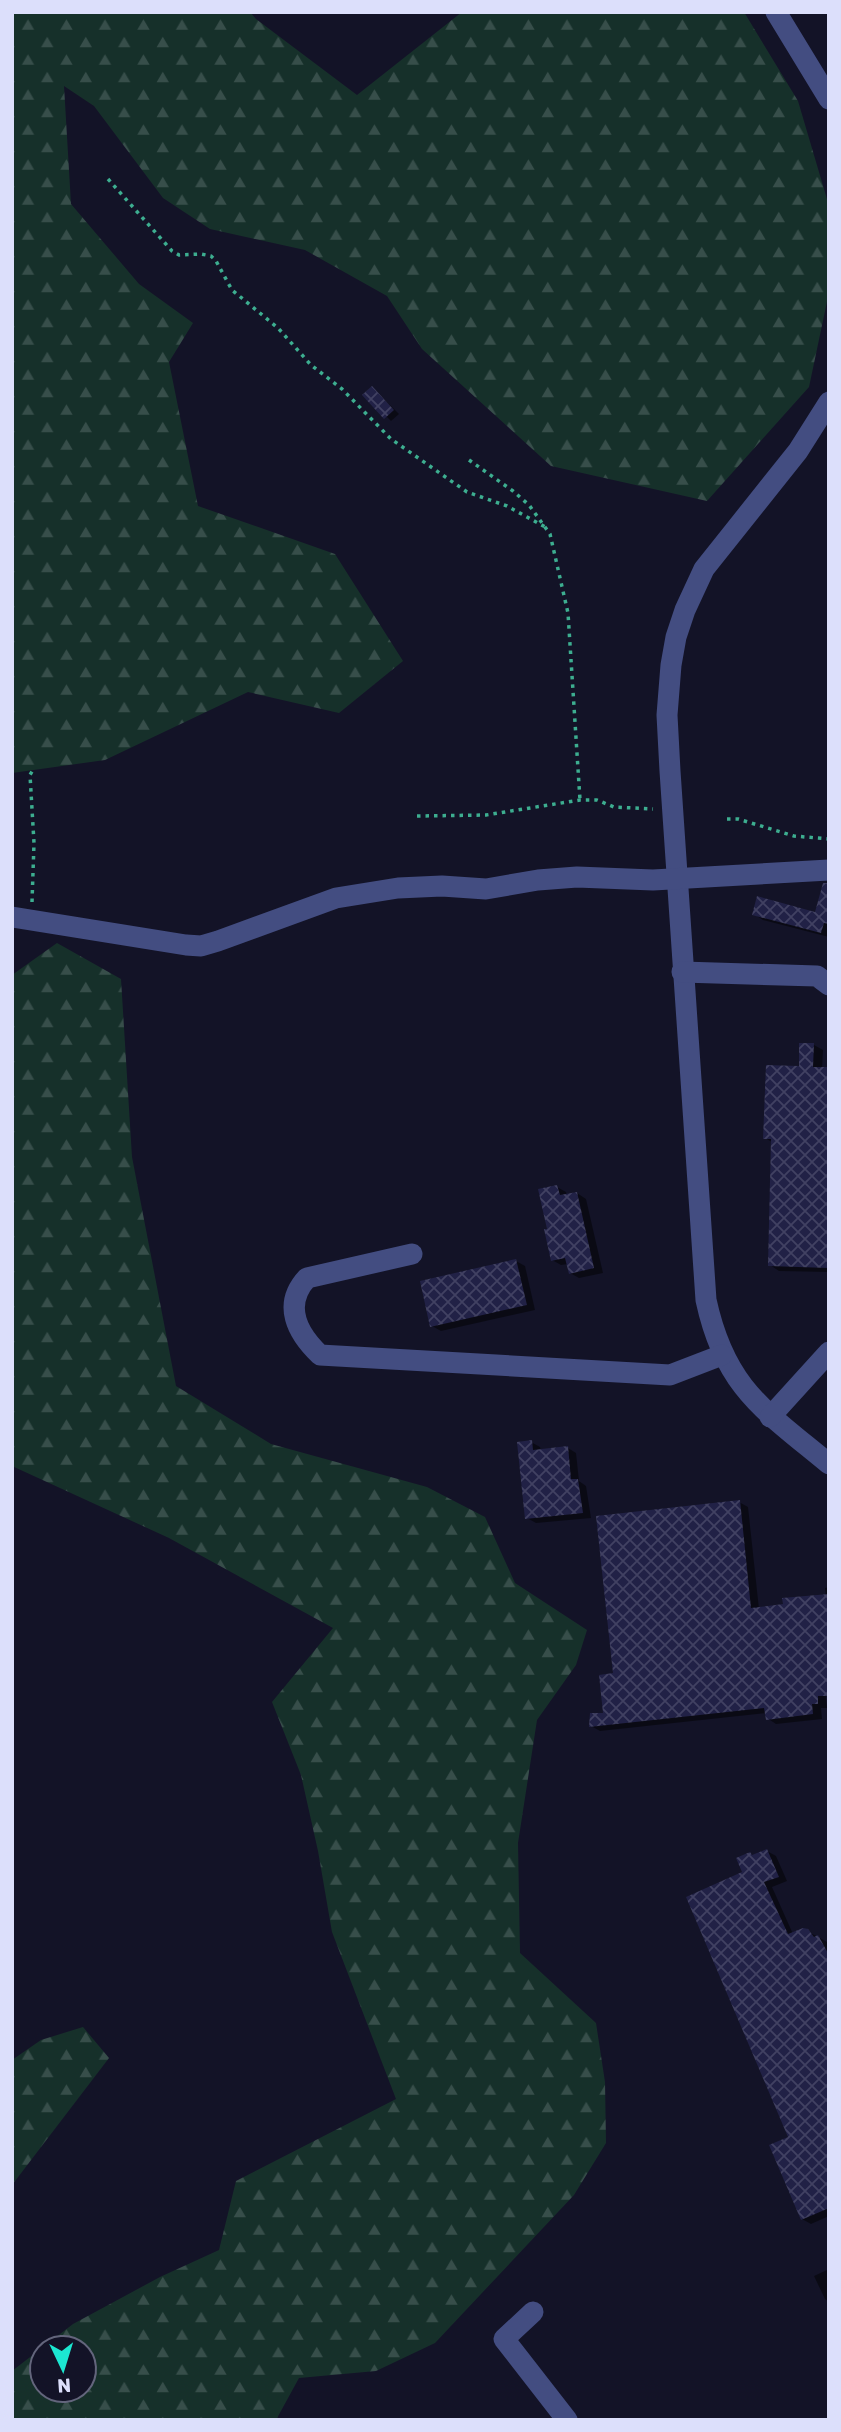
<svg xmlns="http://www.w3.org/2000/svg" width="841" height="2432" font-family="Rubik,sans-serif">
  <style>
    .forest { fill: url(#forest-firs); fill-rule: evenodd }
    .shadow { fill: #0007 }
    .building { fill: url(#building-cross-hatch) }
    .lines { fill: none; stroke-linecap: round; stroke-linejoin: round }
    .path { stroke: #3dae90; stroke-width: 3.5; stroke-dasharray: 3.5 5; stroke-linecap: butt }
    .minor { stroke: #434d81; stroke-width: 21 }
  </style>
  <defs>
    <pattern id="forest-firs" width="22" height="20" patternUnits="userSpaceOnUse" patternTransform="scale(1.75)"><rect width="22" height="20" fill="#16302a"/><path d="M5 1l3.5 6h-7zM16 11l3.5 6h-7z" fill="#374e4a"/></pattern>
    <pattern id="building-cross-hatch" width="8" height="8" patternUnits="userSpaceOnUse" patternTransform="scale(1.75)"><rect width="8" height="8" fill="#212146"/><path d="M0 0l8 8M0 8l8-8" fill="none" stroke="#414162"/></pattern>
  </defs>
  <rect width="100%" height="100%" fill="#131327"/>
  <g class="forest">
    <path d="M12,12H250L256,19L357,95L462,12H744L798,101L829,206V292L809,387L707,501L551,466L422,349L387,296L305,250L210,229L163,198L94,106L64,86L71,204L139,284L193,323L169,362L198,506L335,554L403,661L339,713L248,692L105,760L12,773Z"/>
    <path d="M57,943L121,979L132,1157L176,1386L271,1444L427,1487L485,1517L515,1583L587,1630L576,1665L537,1720L518,1843L520,1953L596,2023L605,2082L606,2143L574,2195L435,2343L376,2371L299,2378L276,2420H12V2371L73,2324L160,2277L219,2250L236,2181L396,2099L332,1932L318,1851L301,1775L272,1702L333,1628L169,1538L12,1466V975ZM42,2348H84V2390H42Z"/>
    <path d="M83,2027L109,2058L12,2185V2060L41,2040Z"/>
  </g>
  <g class="shadow">
    <path d="M373,388L399,414L391,421L365,395Z"/>
    <path d="M829,898V937L763,920L754,914H817Z"/>
    <path d="M814,1045L823,1050L822,1069H829V1272L779,1271L770,1265L772,1142L765,1138Z"/>
    <path d="M557,1187L566,1192L567,1196L577,1193L586,1199L603,1273L579,1278L570,1273L568,1264L561,1265L552,1260L549,1230Z"/>
    <path d="M516,1261L525,1266L535,1310L441,1331L432,1326Z"/>
    <path d="M531,1442L540,1447L541,1451L568,1448L576,1453L579,1481L586,1486L591,1518L536,1523L527,1518Z"/>
    <path d="M739,1502L748,1507L759,1609L826,1596L825,1588L829,1587V1671H823L827,1708H821L822,1719L776,1724L767,1718V1713L600,1731L591,1726L605,1715L615,1675Z"/>
    <path d="M767,1851L776,1856L787,1881L772,1887L793,1934L807,1931L827,1942L829,1946V2216L811,2224L802,2219L745,1873L754,1856Z"/>
    <path d="M829,2269V2302L825,2299L814,2276Z"/>
  </g>
  <g class="building">
    <path d="M372,386L394,410L384,419L362,395Z"/>
    <path d="M823,883H829V924L824,923L821,933L752,915L757,896L815,912Z"/>
    <path d="M799,1043H814L813,1067H829V1268L768,1266L771,1139H763L766,1065L799,1066Z"/>
    <path d="M557,1185L560,1195L577,1192L594,1268L569,1274L565,1258L551,1261L544,1229H547L538,1189Z"/>
    <path d="M516,1259L527,1305L430,1327L420,1281Z"/>
    <path d="M532,1440L533,1450L568,1446L571,1479H578L583,1513L525,1519L517,1442Z"/>
    <path d="M740,1500L751,1608L783,1604L782,1598L829,1594V1696H818V1704H812L813,1714L766,1720L764,1708L589,1727L590,1713H603L599,1675L613,1673L596,1516Z"/>
    <path d="M767,1849L779,1877L764,1882L788,1934L803,1928L808,1929L814,1937L818,1935L829,1955V2208L801,2220L769,2145L788,2137L686,1897L742,1872L736,1858L750,1852L752,1855Z"/>
  </g>
  <g class="lines">
    <g class="path">
      <path d="M108,179L172,251L179,255L201,254L211,256L216,261L232,290L278,328L311,365L342,389L391,439L467,492L507,506L547,528"/>
      <path d="M469,460L513,491L529,505L550,534L568,613L580,800"/>
      <path d="M417,816L486,815L580,800H597L614,807L653,809"/>
      <path d="M727,819H738L794,836L829,839"/>
      <path d="M32,902L34,843L30,775L34,768"/>
    </g>
    <g class="minor">
      <path d="M776,12L829,99"/>
      <path d="M829,402L798,451L704,569L685,610L676,637L671,665L667,715L670,771L706,1300C725,1388 764,1410 829,1464"/>
      <path d="M12,917L186,945L201,946L218,941L336,898L398,888L442,886L486,889L538,880L577,877L653,880L829,870"/>
      <path d="M682,972L817,976L829,985"/>
      <path d="M412,1254L307,1278C282,1305 297,1333 320,1355L670,1375L722,1355"/>
      <path d="M770,1417L829,1352"/>
      <path d="M533,2312L504,2339L567,2420"/>
    </g>
  </g>
  <rect width="841" height="2432" fill="none" stroke="#dcdffb" stroke-width="28"/>
  <g transform="translate(63 2369) rotate(176)"><circle r="33" fill="#131327" stroke="#63657c" stroke-width="2"/>
  <path d="M0-5L12 26L0 18L-12 26Z" fill="#1ce7d1"/>
  <text y="-10" font-size="19" font-weight="bold" text-anchor="middle" fill="#dcdffb">N</text>
  </g>
</svg>
